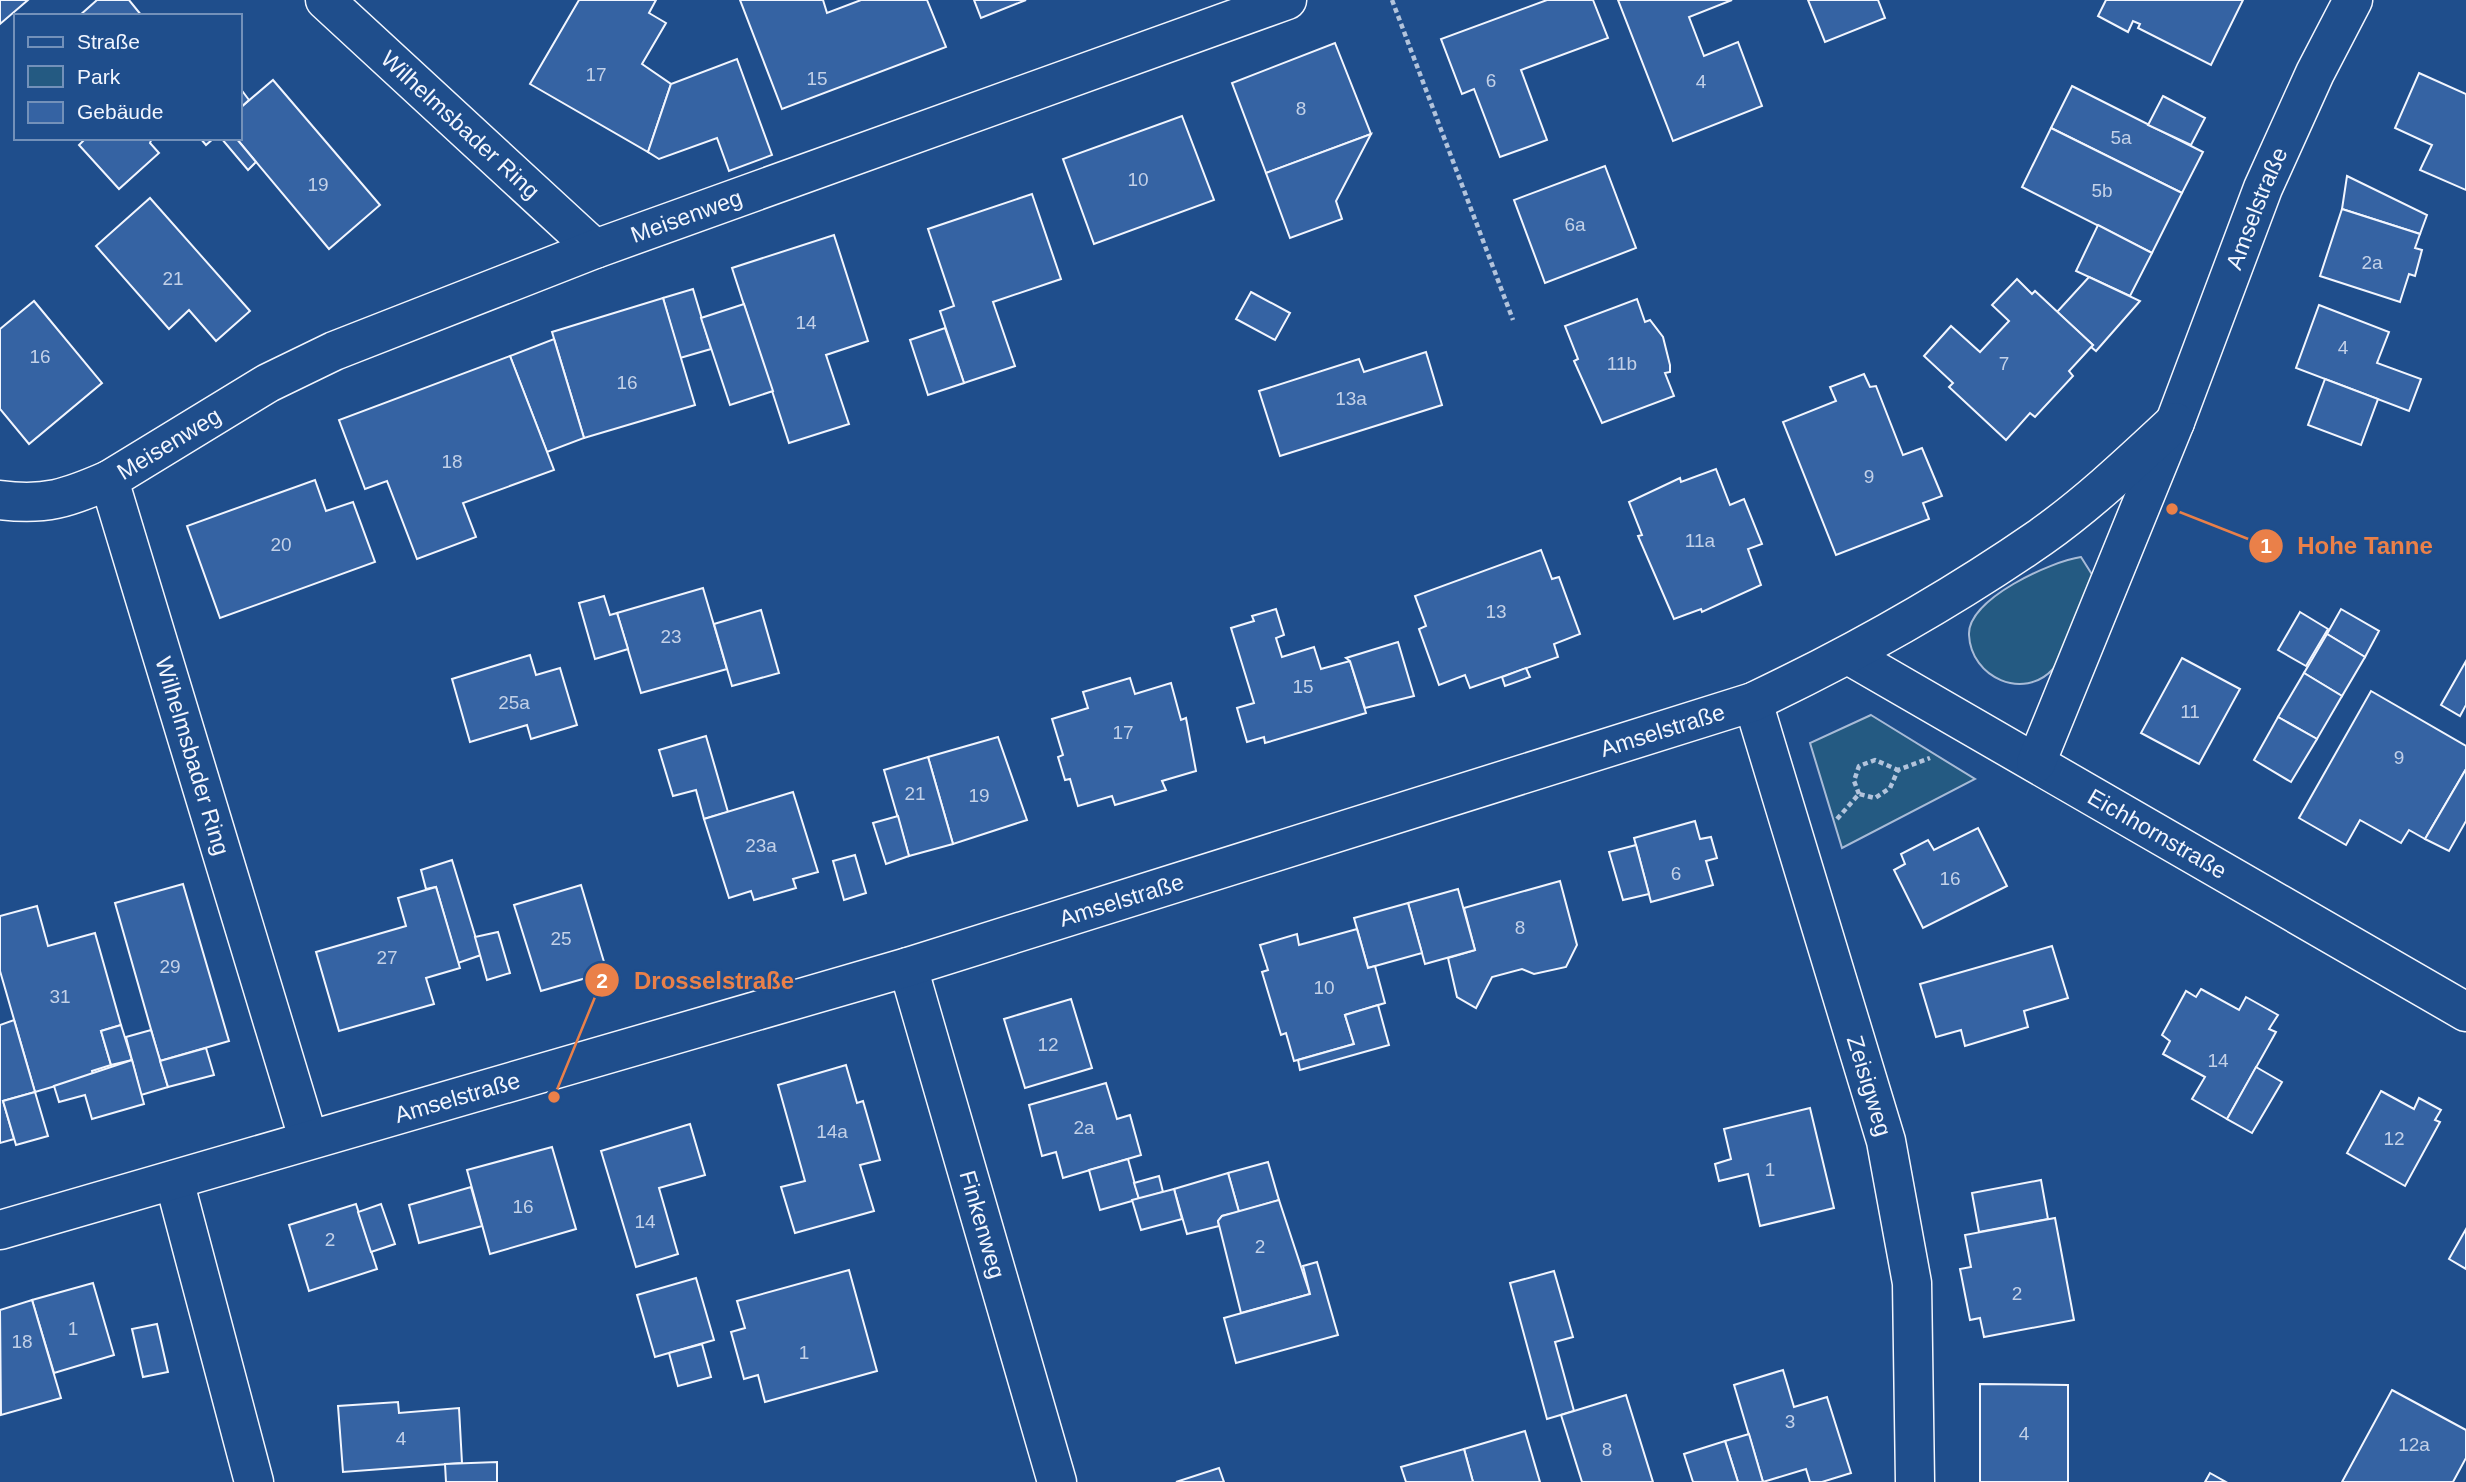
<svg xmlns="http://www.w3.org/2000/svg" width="2466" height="1482" font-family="Arial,sans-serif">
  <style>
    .green { fill: #245a82; stroke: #a8bbd7; stroke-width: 2 }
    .building { fill: #3563a3; stroke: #f2f6ff; stroke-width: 2 }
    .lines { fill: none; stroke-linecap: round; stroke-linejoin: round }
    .minor-casing { stroke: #f2f6ff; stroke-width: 41 }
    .path { stroke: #b3c4dc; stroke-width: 4.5; stroke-dasharray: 5 3.5; stroke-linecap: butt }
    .minor { stroke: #1f4e8c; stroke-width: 38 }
    .labels { text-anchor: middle; stroke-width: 5; stroke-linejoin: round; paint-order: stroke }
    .number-label { font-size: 19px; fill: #c3d1e8 }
    .street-label { font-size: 23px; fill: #f2f6ff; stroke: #1f4e8c }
    .leader { fill: none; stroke: #ea8049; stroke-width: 2.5 }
    .callout-dot { fill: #ea8049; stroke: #1f4e8c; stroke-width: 2.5 }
    .mark-label { font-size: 21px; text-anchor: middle; font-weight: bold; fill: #fff }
    .callout-label { font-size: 24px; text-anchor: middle; font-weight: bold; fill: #ea8049; stroke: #1f4e8c; stroke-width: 5; stroke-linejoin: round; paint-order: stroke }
  </style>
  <rect width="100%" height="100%" fill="#1f4e8c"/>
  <g class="green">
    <path d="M2081,557L2093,576C2085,595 2064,656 2053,669C2024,701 1971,678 1969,635C1967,599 2052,561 2081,557Z"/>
    <path d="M1871,715L1975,779L1842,848L1810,743Z"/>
  </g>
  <g class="building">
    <path d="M0,0H28L0,24Z"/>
    <path d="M97,0H129L142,16H79Z"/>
    <path d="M579,0H656L649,13L666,23L642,64L671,84L648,152L530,84Z"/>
    <path d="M740,0H823L827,13L861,0H927L946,47L782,109Z"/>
    <path d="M974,0H1026L981,18Z"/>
    <path d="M1547,0H1593L1608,38L1521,70L1547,140L1500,157L1474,89L1462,94L1441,39Z"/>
    <path d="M1618,0H1732L1689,17L1704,56L1738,42L1762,106L1673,141Z"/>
    <path d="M1808,0H1878L1885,18L1825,42Z"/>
    <path d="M2106,0H2243L2211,65L2138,28L2140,24L2133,21L2128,32L2098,16Z"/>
    <path d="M1335,43L1371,134L1266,173L1232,83Z"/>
    <path d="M737,59L772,155L729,171L717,138L659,159L648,152L671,84Z"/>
    <path d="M2419,73L2466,94V190L2420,170L2432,145L2395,128Z"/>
    <path d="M273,80L380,205L329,249L236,138H240V108Z"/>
    <path d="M2072,86L2203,152L2182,193L2051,128Z"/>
    <path d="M240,88L249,100L240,108Z"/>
    <path d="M2163,96L2205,118L2191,145L2148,125Z"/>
    <path d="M1182,116L1214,200L1094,244L1063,159Z"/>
    <path d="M2051,128L2182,193L2152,253L2022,187Z"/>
    <path d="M1371,134L1336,201L1342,219L1290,238L1266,173Z"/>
    <path d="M86,138H152L150,143L159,153L119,189L79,145Z"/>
    <path d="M200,138H214L206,145Z"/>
    <path d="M221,138H236L256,162L248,170Z"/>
    <path d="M1605,166L1636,248L1545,283L1514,200Z"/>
    <path d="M2347,176L2427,215L2420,234L2342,209Z"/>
    <path d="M1032,194L1061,279L993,302L1015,366L964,383L940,311L954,306L928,229Z"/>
    <path d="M150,198L250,311L216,341L189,310L169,329L96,246Z"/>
    <path d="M2342,209L2420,234L2415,248L2422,250L2415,276L2409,274L2400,302L2320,276Z"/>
    <path d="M2098,225L2152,253L2130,296L2076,271Z"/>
    <path d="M834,235L868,341L826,355L849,424L789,443L732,268Z"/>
    <path d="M2089,277L2140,301L2096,351L2091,347L2093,345L2057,312Z"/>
    <path d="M2017,279L2032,294L2035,291L2093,345L2069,371L2073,376L2035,417L2030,413L2006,440L1949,387L1953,383L1924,356L1951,326L1980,352L2009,321L1992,305Z"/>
    <path d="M693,289L711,349L680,358L663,298Z"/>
    <path d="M1251,292L1290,313L1275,340L1236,319Z"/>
    <path d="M663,298L695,405L584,438L552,332Z"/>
    <path d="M1637,299L1645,322L1650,320L1663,337L1670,365V372L1665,373L1674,396L1602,423L1574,361L1578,359L1565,326Z"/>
    <path d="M34,301L102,383L29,444L0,409V329Z"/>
    <path d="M744,304L773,391L730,405L701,318Z"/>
    <path d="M2319,305L2389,332L2377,363L2421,379L2409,411L2296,368Z"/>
    <path d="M945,328L964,383L928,395L910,340Z"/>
    <path d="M554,339L584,438L547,452L510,356Z"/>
    <path d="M1426,352L1442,405L1280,456L1259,391L1359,359L1364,372Z"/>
    <path d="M510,356L554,470L463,503L476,537L417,559L387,481L365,489L339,420Z"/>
    <path d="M1864,374L1870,387L1876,386L1903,455L1922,448L1942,496L1923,503L1929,519L1836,555L1783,422L1836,401L1830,387Z"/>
    <path d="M2325,379L2378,399L2361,445L2308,425Z"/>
    <path d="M1716,469L1730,505L1744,499L1762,544L1748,549L1761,585L1702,612L1701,609L1674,619L1638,536L1642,535L1629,502L1680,478L1681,482Z"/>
    <path d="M315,480L326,511L353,502L375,562L220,618L187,526Z"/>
    <path d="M1541,550L1552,579L1559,577L1580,634L1554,644L1558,657L1470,688L1465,675L1439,685L1419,629L1426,626L1415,596Z"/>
    <path d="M703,588L727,669L641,693L617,613Z"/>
    <path d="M604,596L610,615L617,613L628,649L595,659L579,603Z"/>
    <path d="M1276,609L1284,635L1276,638L1282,657L1314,647L1321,669L1350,661L1366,713L1265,743L1264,737L1247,742L1237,708L1254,703L1231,628L1254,621L1252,616Z"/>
    <path d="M2341,609L2379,631L2365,657L2327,634Z"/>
    <path d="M761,610L779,673L732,686L714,624Z"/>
    <path d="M2300,612L2328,629L2306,666L2278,650Z"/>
    <path d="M2327,634L2365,657L2342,696L2304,673Z"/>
    <path d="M1398,642L1414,696L1365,708L1350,661L1346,658Z"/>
    <path d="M530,655L536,675L560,668L577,725L531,739L527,725L470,742L452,679Z"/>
    <path d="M2182,658L2240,689L2199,764L2141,733Z"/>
    <path d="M2466,661V705L2460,716L2441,705Z"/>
    <path d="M1526,668L1530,677L1505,686L1502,677Z"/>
    <path d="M2304,673L2342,696L2317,739L2278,717Z"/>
    <path d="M1130,678L1135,694L1171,683L1181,720L1186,718L1196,771L1162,781L1166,790L1115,805L1112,796L1078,806L1070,779L1065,780L1058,757L1063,755L1052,719L1088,708L1083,692Z"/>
    <path d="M2371,691L2466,746V769L2425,839L2409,830L2401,843L2360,820L2346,845L2299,818Z"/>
    <path d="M2278,717L2317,739L2291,782L2254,760Z"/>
    <path d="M706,736L728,812L704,819L696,790L673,796L659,750Z"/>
    <path d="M998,737L1027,820L953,844L928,757Z"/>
    <path d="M928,757L953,844L909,856L884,770Z"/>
    <path d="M2466,769V821L2449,851L2425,839Z"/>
    <path d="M793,792L818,872L793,879L796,888L754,900L751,891L729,898L704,819Z"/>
    <path d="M898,816L909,856L886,864L873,823Z"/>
    <path d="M1695,821L1700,839L1711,837L1717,858L1706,861L1713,885L1651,902L1634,838Z"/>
    <path d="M1978,828L2007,886L1923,928L1894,870L1905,864L1901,854L1928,840L1934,850Z"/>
    <path d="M1636,845L1649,894L1623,900L1609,852Z"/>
    <path d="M855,855L866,893L844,900L833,861Z"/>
    <path d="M452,860L481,955L458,963L436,887L426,889L421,870Z"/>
    <path d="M1560,881L1577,945L1566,967L1534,974L1522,969L1492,977L1476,1008L1457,997L1448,958L1475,950L1464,908Z"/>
    <path d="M183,884L229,1041L160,1061L115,903Z"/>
    <path d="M581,885L607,972L541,991L514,905Z"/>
    <path d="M436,887L460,968L426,978L434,1004L339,1031L316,952L406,926L398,898Z"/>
    <path d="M1458,889L1475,950L1425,964L1408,903Z"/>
    <path d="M1408,903L1422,953L1368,968L1354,918Z"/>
    <path d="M37,906L48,946L95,933L121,1025L101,1031L111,1065L92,1071L93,1075L35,1092L0,971V916Z"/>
    <path d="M1357,929L1368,968L1375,966L1385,1003L1345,1015L1354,1044L1294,1061L1286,1033L1281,1035L1262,972L1268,970L1260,945L1297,934L1299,945Z"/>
    <path d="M498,932L510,973L487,980L475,937Z"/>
    <path d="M2052,946L2068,998L2024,1011L2028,1027L1965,1046L1961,1030L1936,1037L1920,984Z"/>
    <path d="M2201,989L2239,1010L2246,997L2278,1015L2269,1029L2276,1032L2227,1119L2192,1099L2205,1077L2163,1054L2170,1041L2162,1035L2186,991L2196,997Z"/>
    <path d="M1071,999L1092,1068L1025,1088L1004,1019Z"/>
    <path d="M1378,1005L1389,1045L1300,1070L1298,1060L1354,1044L1345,1015Z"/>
    <path d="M14,1020L35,1092L3,1101L14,1139L0,1143V1025Z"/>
    <path d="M121,1025L132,1060L111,1065L101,1031Z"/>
    <path d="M151,1030L168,1087L141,1095L126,1037Z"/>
    <path d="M206,1048L214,1075L168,1087L160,1061Z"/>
    <path d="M132,1060L144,1104L92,1119L85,1095L59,1102L54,1086Z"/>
    <path d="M846,1065L857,1103L863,1101L880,1160L860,1165L874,1211L795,1233L781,1187L805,1181L778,1085Z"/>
    <path d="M2256,1067L2282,1082L2252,1133L2227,1119Z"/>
    <path d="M1106,1083L1117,1119L1130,1115L1141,1155L1063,1178L1056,1152L1042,1156L1029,1105Z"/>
    <path d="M2381,1091L2414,1109L2419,1098L2441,1110L2435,1120L2440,1122L2405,1186L2347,1153Z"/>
    <path d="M35,1092L48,1136L16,1145L3,1101Z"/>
    <path d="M1810,1108L1834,1208L1760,1226L1748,1174L1719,1181L1715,1164L1731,1159L1724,1129Z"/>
    <path d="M690,1124L705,1175L659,1188L678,1254L636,1267L601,1151Z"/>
    <path d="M552,1147L576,1229L490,1254L467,1170Z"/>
    <path d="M1128,1159L1139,1199L1100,1210L1089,1170Z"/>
    <path d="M1268,1162L1279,1200L1239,1212L1228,1173Z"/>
    <path d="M1228,1173L1239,1212L1222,1216L1218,1221L1219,1226L1187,1234L1174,1189Z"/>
    <path d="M1159,1176L1163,1192L1139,1199L1134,1183Z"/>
    <path d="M2041,1180L2048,1219L1979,1232L1972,1193Z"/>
    <path d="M471,1187L482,1226L419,1243L409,1205Z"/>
    <path d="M1174,1189L1182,1219L1141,1230L1132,1200Z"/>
    <path d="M1279,1200L1310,1294L1241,1313L1218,1221L1222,1216Z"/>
    <path d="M356,1204L377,1269L309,1291L289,1225Z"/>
    <path d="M381,1204L395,1244L371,1252L358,1212Z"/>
    <path d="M2055,1218L2074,1320L1984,1337L1980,1318L1970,1320L1960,1269L1971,1267L1965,1235Z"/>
    <path d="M2466,1229V1269L2449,1259Z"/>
    <path d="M1317,1262L1338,1335L1236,1363L1224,1318L1310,1294L1303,1266Z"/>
    <path d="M849,1270L877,1371L765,1402L758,1375L744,1379L731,1332L745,1328L737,1301Z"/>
    <path d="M1554,1271L1573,1337L1555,1342L1574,1411L1547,1419L1510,1283Z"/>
    <path d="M696,1278L714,1340L655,1357L637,1295Z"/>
    <path d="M93,1283L114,1355L54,1373L32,1300Z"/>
    <path d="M32,1300L61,1398L1,1415L0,1310Z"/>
    <path d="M157,1324L168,1372L143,1377L132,1329Z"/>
    <path d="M702,1344L711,1377L678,1386L669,1353Z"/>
    <path d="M1783,1370L1794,1407L1827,1397L1851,1473L1822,1482H1810L1806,1469L1763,1482L1734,1385Z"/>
    <path d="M1980,1384L2068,1385V1482H1980Z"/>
    <path d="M2392,1390L2466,1430V1458L2453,1482H2342Z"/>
    <path d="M1626,1395L1653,1482H1582L1561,1415Z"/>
    <path d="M398,1402L399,1413L459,1408L462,1463L343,1472L338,1406Z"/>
    <path d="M1525,1431L1540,1482H1473L1464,1449Z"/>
    <path d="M1749,1434L1763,1482H1738L1725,1441Z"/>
    <path d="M1725,1441L1738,1482H1693L1684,1454Z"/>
    <path d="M1464,1449L1473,1482H1406L1401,1467Z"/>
    <path d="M497,1462V1482H446L445,1464Z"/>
    <path d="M1219,1468L1224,1482H1176Z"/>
    <path d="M2210,1473L2226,1482H2205Z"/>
  </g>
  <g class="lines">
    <defs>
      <g id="minor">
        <path id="s1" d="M325,0L595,249"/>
        <path id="s2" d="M109,480L268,383L334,351L595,249L1287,0"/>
        <path id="s3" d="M0,500C45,506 68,498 109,480L308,1138"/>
        <path id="s4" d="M1850,656L2466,1012"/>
        <path id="s5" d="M1753,702L1886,1141L1912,1283L1915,1482"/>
        <path id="s6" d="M2036,763L2175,422L2263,188L2315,73L2353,0"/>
        <path id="s7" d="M908,967L1057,1482"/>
        <path d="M174,1180L254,1482"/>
        <path id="s8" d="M0,1230L908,967L1753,702C1852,655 1950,600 2041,537C2089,503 2132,462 2175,422"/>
      </g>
    </defs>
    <use href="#minor" class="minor-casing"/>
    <g class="path">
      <path d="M1392,0L1513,320"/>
      <path d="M1859,794L1854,781L1859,766L1875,760L1898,770"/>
      <path d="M1837,819L1859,794L1875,798L1890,788L1898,770L1930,758"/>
    </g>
    <use href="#minor" class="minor"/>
  </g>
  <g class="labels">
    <g class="number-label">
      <text x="596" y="81">17</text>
      <text x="817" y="85">15</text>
      <text x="1491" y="87">6</text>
      <text x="1701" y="88">4</text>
      <text x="1301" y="115">8</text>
      <text x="2121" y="144">5a</text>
      <text x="1138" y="186">10</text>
      <text x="318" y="191">19</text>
      <text x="2102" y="197">5b</text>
      <text x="1575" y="231">6a</text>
      <text x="2372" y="269">2a</text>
      <text x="173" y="285">21</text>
      <text x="806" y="329">14</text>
      <text x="2343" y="354">4</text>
      <text x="40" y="363">16</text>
      <text x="1622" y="370">11b</text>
      <text x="2004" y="370">7</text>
      <text x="627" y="389">16</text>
      <text x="1351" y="405">13a</text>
      <text x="452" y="468">18</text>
      <text x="1869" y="483">9</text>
      <text x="1700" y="547">11a</text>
      <text x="281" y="551">20</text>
      <text x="1496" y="618">13</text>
      <text x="671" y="643">23</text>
      <text x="1303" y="693">15</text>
      <text x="514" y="709">25a</text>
      <text x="2190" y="718">11</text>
      <text x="1123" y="739">17</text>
      <text x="2399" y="764">9</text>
      <text x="915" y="800">21</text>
      <text x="979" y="802">19</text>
      <text x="761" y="852">23a</text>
      <text x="1676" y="880">6</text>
      <text x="1950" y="885">16</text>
      <text x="1520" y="934">8</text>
      <text x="561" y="945">25</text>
      <text x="387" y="964">27</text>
      <text x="170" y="973">29</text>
      <text x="1324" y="994">10</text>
      <text x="60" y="1003">31</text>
      <text x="1048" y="1051">12</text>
      <text x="2218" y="1067">14</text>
      <text x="1084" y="1134">2a</text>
      <text x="832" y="1138">14a</text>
      <text x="2394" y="1145">12</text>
      <text x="1770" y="1176">1</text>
      <text x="523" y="1213">16</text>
      <text x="645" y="1228">14</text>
      <text x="330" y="1246">2</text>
      <text x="1260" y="1253">2</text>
      <text x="2017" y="1300">2</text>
      <text x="73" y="1335">1</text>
      <text x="22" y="1348">18</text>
      <text x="804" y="1359">1</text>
      <text x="1790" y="1428">3</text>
      <text x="2024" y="1440">4</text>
      <text x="401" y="1445">4</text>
      <text x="2414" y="1451">12a</text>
      <text x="1607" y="1456">8</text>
    </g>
    <g class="street-label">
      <text dy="8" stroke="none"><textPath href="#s1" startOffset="184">Wilhelmsbader Ring</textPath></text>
      <text dy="8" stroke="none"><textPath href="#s6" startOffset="597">Amselstraße</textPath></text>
      <text dy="8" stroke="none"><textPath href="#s2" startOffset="637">Meisenweg</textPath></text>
      <text dy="8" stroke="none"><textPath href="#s2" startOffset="70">Meisenweg</textPath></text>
      <text dy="8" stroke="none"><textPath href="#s8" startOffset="1736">Amselstraße</textPath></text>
      <text dy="8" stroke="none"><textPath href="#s3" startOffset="401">Wilhelmsbader Ring</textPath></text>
      <text dy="8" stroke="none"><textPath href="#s4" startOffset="355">Eichhornstraße</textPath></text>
      <text dy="8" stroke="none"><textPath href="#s8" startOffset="1169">Amselstraße</textPath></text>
      <text dy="8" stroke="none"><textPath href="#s5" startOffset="401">Zeisigweg</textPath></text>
      <text dy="8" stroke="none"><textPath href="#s8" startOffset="476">Amselstraße</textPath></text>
      <text dy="8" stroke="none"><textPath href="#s7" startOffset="268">Finkenweg</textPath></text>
    </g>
  </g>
  <path class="leader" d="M2172 509L2266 546M554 1097L602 980"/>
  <g class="callout-dot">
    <circle cx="2172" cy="509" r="7"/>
    <circle cx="554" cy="1097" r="7"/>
    <circle cx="2266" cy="546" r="18"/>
    <circle cx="602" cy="980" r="18"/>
  </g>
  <g class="mark-label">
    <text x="2266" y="553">1</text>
    <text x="602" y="988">2</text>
  </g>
  <g class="callout-label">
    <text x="2365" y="554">Hohe Tanne</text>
    <text x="714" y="989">Drosselstraße</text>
  </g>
  <rect x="14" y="14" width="228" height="126" fill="#1f4e8c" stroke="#7391ba" stroke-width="2"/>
  <rect x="28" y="37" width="35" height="10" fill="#1f4e8c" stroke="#7391ba" stroke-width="2"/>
  <text x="77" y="49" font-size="21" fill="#f2f6ff">Straße</text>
  <rect x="28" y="66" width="35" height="21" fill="#245a82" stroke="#7391ba" stroke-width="2"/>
  <text x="77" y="84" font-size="21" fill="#f2f6ff">Park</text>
  <rect x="28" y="102" width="35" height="21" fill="#3563a3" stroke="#7391ba" stroke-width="2"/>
  <text x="77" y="119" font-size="21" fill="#f2f6ff">Gebäude</text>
</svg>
